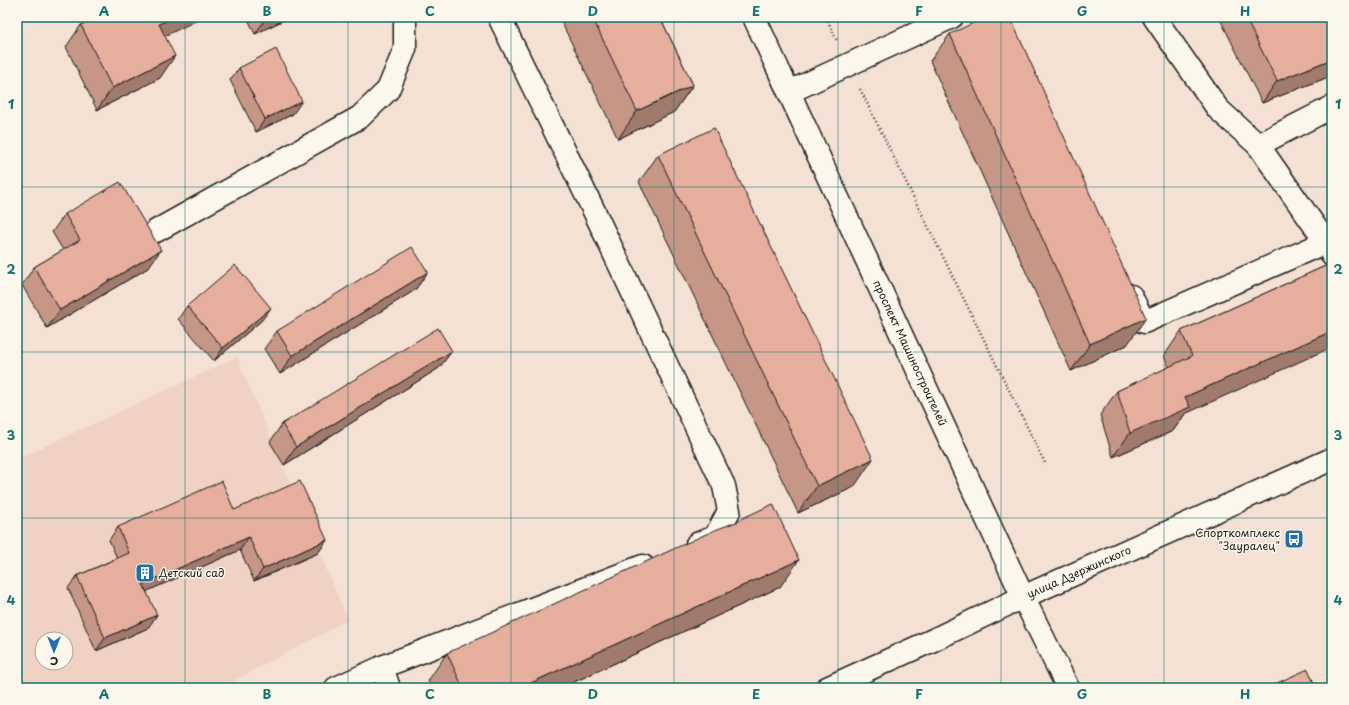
<svg xmlns="http://www.w3.org/2000/svg" width="1349" height="705" font-family="'Playpen Sans',sans-serif">
  <style>
    .built { fill: #f0d2c4; fill-rule: evenodd }
    .lines { fill: none; stroke-linecap: round; stroke-linejoin: round }
    .minor-casing { stroke: #1c1c1c; stroke-width: 25 }
    .major-casing { stroke: #1c1c1c; stroke-width: 25 }
    .path { stroke: #1c1c1c; stroke-width: 2.5; stroke-dasharray: 1 3; stroke-linecap: butt }
    .minor { stroke: #fbf7ec; stroke-width: 22 }
    .major { stroke: #fbf7ec; stroke-width: 22 }
    .wall { fill: #c69687; stroke: #1c1c1c }
    .shaded-wall { fill: #a17a6e; stroke: #1c1c1c }
    .building { fill: #e6ae9d; stroke: #1c1c1c }
    .grid { fill: none; stroke: #0f766e; stroke-width: 1; stroke-opacity: 0.55 }
    .labels { text-anchor: middle; stroke-width: 3; stroke-linejoin: round; paint-order: stroke }
    .street-label { font-size: 11px; fill: #1c1c1c; stroke: #fbf7ec }
    .poi-label { font-size: 11px; fill: #1c1c1c; stroke: #fbf7ec; text-anchor: end }
    .neatline { fill: none; stroke: #0f766e; stroke-width: 1.5 }
    .grid-label { font-size: 13px; text-anchor: middle; font-weight: bold; fill: #0f766e }
  </style>
  <rect width="100%" height="100%" fill="#f5e1d4"/>
  <filter id="ink" filterUnits="userSpaceOnUse"><feTurbulence type="fractalNoise" baseFrequency=".025" numOctaves="2"/><feDisplacementMap in="SourceGraphic" scale="8" xChannelSelector="R" yChannelSelector="G"/><feConvolveMatrix kernelMatrix="1 2 1 2 8 2 1 2 1" color-interpolation-filters="sRGB"/></filter>
  <g filter="url(#ink)">
    <path class="built" d="M237,357L348,620L221,688H17V459ZM42,639H66V663H42Z"/>
    <g class="lines">
      <defs>
        <g id="minor">
          <path d="M499,17L595,213L724,486L729,511L715,537L697,544"/>
          <path d="M1154,17L1218,109L1258,145L1326,242L1332,255"/>
          <path d="M789,92L952,17"/>
          <path d="M1258,145L1332,107"/>
          <path d="M156,231L360,117L388,90L405,49V17"/>
          <path d="M1131,296L1144,322L1326,242"/>
          <path d="M382,667L389,688"/>
          <path d="M336,688L382,667L643,566"/>
        </g>
        <g id="major">
          <path d="M754,17L1023,597L1068,688"/>
          <path d="M827,688L931,641L1023,597L1332,459"/>
        </g>
      </defs>
      <use href="#minor" class="minor-casing"/>
      <use href="#major" class="major-casing"/>
      <g class="path">
        <path d="M826,17L837,41"/>
        <path d="M860,89L1046,465"/>
      </g>
      <use href="#minor" class="minor"/>
      <use href="#major" class="major"/>
    </g>
    <g class="wall">
      <path d="M247,17H290L255,34Z"/>
      <path d="M559,17H660L693,85L674,112L618,139Z"/>
      <path d="M1219,17H1327H1326L1332,28V74L1331,76L1262,103Z"/>
      <path d="M81,25L165,36L160,78L97,110L66,47Z"/>
      <path d="M950,34L1127,345L1071,371L930,61Z"/>
      <path d="M239,68L293,114L256,132L230,80Z"/>
      <path d="M658,155L854,487L798,513L639,182Z"/>
      <path d="M65,214L148,268L47,328L22,285L34,267L63,250L52,232Z"/>
      <path d="M1332,263L1185,414L1173,431L1113,457L1100,415L1117,391L1169,367L1164,356L1181,331Z"/>
      <path d="M428,272L415,290L280,374L264,349L277,331Z"/>
      <path d="M187,306L262,320L214,361L178,319Z"/>
      <path d="M452,351L439,368L284,465L270,442L282,424Z"/>
      <path d="M234,510L327,540L318,553L254,581L240,550L147,591L148,628L96,651L68,588L77,576L117,558L109,540L118,527Z"/>
      <path d="M780,587L561,688H432L428,681L447,653Z"/>
    </g>
    <g class="shaded-wall">
      <path d="M174,17H204L144,46L159,24Z"/>
      <path d="M267,17H290L255,34Z"/>
      <path d="M175,56L160,78L97,110L112,88Z"/>
      <path d="M1332,59V74L1331,76L1262,103L1277,81Z"/>
      <path d="M693,85L674,112L618,139L637,111Z"/>
      <path d="M302,101L293,114L256,132L265,119Z"/>
      <path d="M161,250L148,268L47,328L60,310Z"/>
      <path d="M428,272L415,290L280,374L292,356Z"/>
      <path d="M271,308L262,320L214,361L223,348Z"/>
      <path d="M1146,318L1127,345L1071,371L1090,344Z"/>
      <path d="M1332,331V347L1185,414L1173,431L1113,457L1130,433L1185,397Z"/>
      <path d="M452,351L439,368L284,465L296,447Z"/>
      <path d="M873,459L854,487L798,513L817,486Z"/>
      <path d="M249,537L240,550L134,597L143,584Z"/>
      <path d="M327,540L318,553L254,581L263,569Z"/>
      <path d="M799,560L780,587L561,688H520Z"/>
      <path d="M157,615L148,628L96,651L105,638Z"/>
    </g>
    <g class="building">
      <path d="M97,17H174L159,24L175,56L112,88L81,25Z"/>
      <path d="M592,17H660L693,85L637,111Z"/>
      <path d="M986,17H1010L1146,318L1090,344L950,34Z"/>
      <path d="M1245,17H1326L1332,28V59L1277,81Z"/>
      <path d="M276,49L302,101L265,119L239,68Z"/>
      <path d="M714,128L873,459L817,486L658,155Z"/>
      <path d="M120,182L161,250L60,310L34,267L80,240L65,214Z"/>
      <path d="M412,247L428,272L292,356L277,331Z"/>
      <path d="M1332,263V331L1185,397L1190,407L1130,433L1117,391L1192,356L1181,331Z"/>
      <path d="M235,265L271,308L223,348L187,306Z"/>
      <path d="M438,328L452,351L296,447L282,424Z"/>
      <path d="M222,481L234,510L300,481L327,540L263,569L249,537L143,584L157,615L105,638L77,576L129,553L118,527Z"/>
      <path d="M773,504L799,560L520,688H463L447,653L715,530L739,521L743,518Z"/>
      <path d="M1308,669L1316,688H1266Z"/>
    </g>
  </g>
  <path class="grid" d="M185,17V688M348,17V688M511,17V688M674,17V688M838,17V688M1001,17V688M1164,17V688M17,187H1332M17,352H1332M17,518H1332"/>
  <defs>
    <symbol id="bus-square" viewBox="-11 -11 22 22"><rect x="-9" y="-9" width="18" height="18" rx="4" fill="#1f6fb2" stroke="#fbf7ec"/><path d="M-5-6H5V4H4V6H2V4H-2V6H-4V4H-5ZM-3.5-4V0h7V-4ZM-3.5 1.2v1.5H-2V1.2ZM2 1.2v1.5H3.5V1.2Z" fill="#fff"/></symbol>
    <symbol id="building-square" viewBox="-11 -11 22 22"><rect x="-9" y="-9" width="18" height="18" rx="4" fill="#1f6fb2" stroke="#fbf7ec"/><path d="M-4-6H4V6H1V3H-1V6H-4ZM-2.5-4.3h1.7v1.8h-1.7ZM.8-4.3h1.7v1.8H.8ZM-2.5-1h1.7V.8h-1.7ZM.8-1h1.7V.8H.8Z" fill="#fff"/></symbol>
  </defs>
  <g fill-rule="evenodd">
    <use href="#bus-square" x="1283" y="528" width="22" height="22"/>
    <use href="#building-square" x="134" y="562" width="22" height="22"/>
  </g>
  <g class="labels">
    <g class="street-label">
      <text transform="translate(910 353) rotate(65)" y="4">проспект Машиностроителей</text>
      <text transform="translate(1079 572) rotate(-24)" y="4">улица Дзержинского</text>
    </g>
    <g class="poi-label">
      <text x="1280" y="537">Спорткомплекс<tspan x="1280" dy="13">"Зауралец"</tspan></text>
      <text x="159" y="577" text-anchor="start">Детский сад</text>
    </g>
  </g>
  <rect width="1349" height="705" fill="none" stroke="#fbf7ec" stroke-width="44"/>
  <g transform="translate(54 651) rotate(180)"><circle r="19" fill="#fbf7ec" stroke="#a29f99"/>
  <path d="M0-3L7 15L0 10L-7 15Z" fill="#1f6fb2"/>
  <text y="-6" font-size="11" font-weight="bold" text-anchor="middle" fill="#1c1c1c">С</text>
  </g>
  <rect x="22" y="22" width="1305" height="661" class="neatline"/>
  <g class="grid-label">
    <text x="104" y="16">A</text>
    <text x="267" y="16">B</text>
    <text x="430" y="16">C</text>
    <text x="593" y="16">D</text>
    <text x="756" y="16">E</text>
    <text x="919" y="16">F</text>
    <text x="1082" y="16">G</text>
    <text x="1245" y="16">H</text>
    <text x="11" y="109">1</text>
    <text x="1338" y="109">1</text>
    <text x="11" y="274">2</text>
    <text x="1338" y="274">2</text>
    <text x="11" y="440">3</text>
    <text x="1338" y="440">3</text>
    <text x="11" y="605">4</text>
    <text x="1338" y="605">4</text>
    <text x="104" y="699">A</text>
    <text x="267" y="699">B</text>
    <text x="430" y="699">C</text>
    <text x="593" y="699">D</text>
    <text x="756" y="699">E</text>
    <text x="919" y="699">F</text>
    <text x="1082" y="699">G</text>
    <text x="1245" y="699">H</text>
  </g>
</svg>
